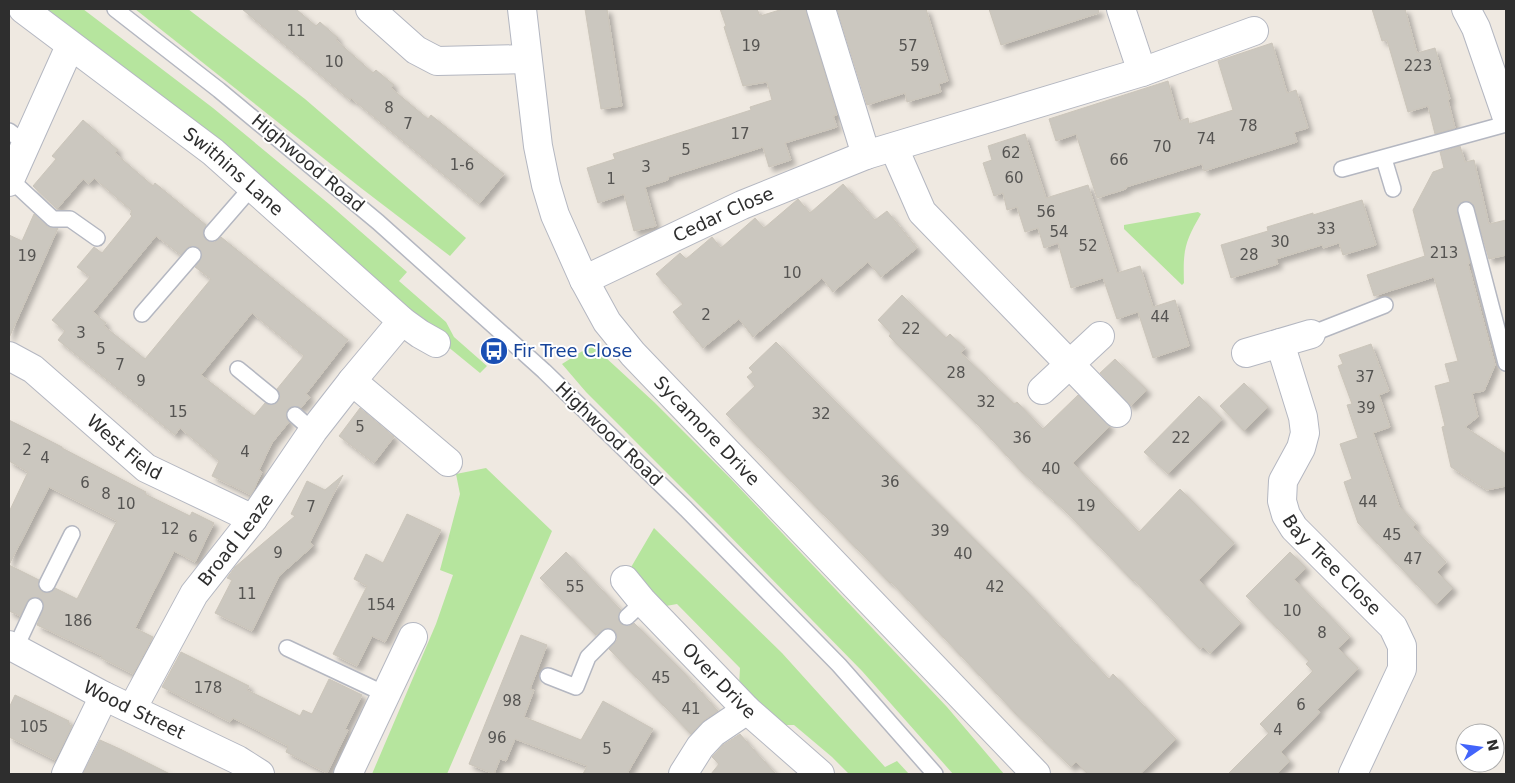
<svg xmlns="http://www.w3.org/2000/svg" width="1515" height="783" font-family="'DejaVu Sans',sans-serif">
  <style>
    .green { fill: #b6e59e }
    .building { fill: #cbc7bf; stroke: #cbc5ba; fill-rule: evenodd; filter: url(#shadow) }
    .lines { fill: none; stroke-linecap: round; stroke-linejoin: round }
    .service-casing { stroke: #b4b7c1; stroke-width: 18 }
    .minor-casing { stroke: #b4b7c1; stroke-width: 30 }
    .service { stroke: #fff; stroke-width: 15 }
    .minor { stroke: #fff; stroke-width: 28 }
    .labels { text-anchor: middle; stroke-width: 4; stroke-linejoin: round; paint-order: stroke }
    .number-label { font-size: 15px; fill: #555452 }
    .street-label { font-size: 18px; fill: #2e2e2e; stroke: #fff }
    .transit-label { font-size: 18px; fill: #164399; stroke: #fff; text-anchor: start }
  </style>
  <defs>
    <filter id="shadow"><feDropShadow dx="4.5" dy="4.5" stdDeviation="2.5" flood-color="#0004"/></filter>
  </defs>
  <rect width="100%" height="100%" fill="#efe9e1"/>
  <g class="green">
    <path d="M35,9H83L213,108L329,204L407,272L399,281L446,322L454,337L487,366L480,373Z"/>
    <path d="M135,9H188L305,99L466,238L450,256L361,188Z"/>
    <path d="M1198,212L1201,214C1184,243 1183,251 1184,283L1182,285L1124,229V225Z"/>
    <path d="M592,345L654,402L731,479L947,707L1004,774H953L862,671L720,526L586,392L562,364Z"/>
    <path d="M486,468L552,531L447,774H372L436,624L453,575L440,570L460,494L456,474Z"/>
    <path d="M654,528L782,653L885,767L897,761L909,774H849L832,757L794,725H778L739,685L740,668L677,604L666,606L630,569Z"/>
  </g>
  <g class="building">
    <path d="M242,9H296L316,26L320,22L338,38L336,40L373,73L376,70L394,85L391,88L428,119L431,115L504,174L479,204L351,98L350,100Z"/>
    <path d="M585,9H607L622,106L601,109Z"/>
    <path d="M720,9H757L760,16L783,9H806L837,115L833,116L837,127L785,143L791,160L769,167L763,147L668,177V180L645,187L656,226L634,231L624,194L598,203L587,168L615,159L613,154L751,110L750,107L772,100L767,82L743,86L724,27L726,26Z"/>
    <path d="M837,9H926L948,81L939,84L941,92L907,102L905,93L867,105Z"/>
    <path d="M989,9H1098L1099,13L1001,45Z"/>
    <path d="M1372,9H1405L1417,53L1435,48L1450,99L1448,100L1455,128L1435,134L1428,106L1408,112L1387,40L1382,41Z"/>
    <path d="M1272,43L1287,93L1296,90L1308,128L1294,132L1297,142L1204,171L1202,164L1126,187V189L1097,198L1076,134L1056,141L1049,119L1168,81L1179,121L1188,118L1189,124L1233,110L1218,61Z"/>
    <path d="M83,120L118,150L115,153L153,186L155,183L206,225L203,232V236L206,240L215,242L221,237L348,340L306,394L310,397L301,408L293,406L288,409L286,417L289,422L272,443L259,470L262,472L251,495L212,476L219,461L180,428L175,435L58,340L65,331L52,320L90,277L77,267L94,247L102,253L132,216L130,214L132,211L94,178L89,184L83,179L57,209L33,186L56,159L52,156ZM156,236L181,255L189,246L199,248L202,256L195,267L211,279L145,359L104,326L106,323L93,312ZM252,313L304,356L277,389L280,397L278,402L270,405L265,403L254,416L201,375Z"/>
    <path d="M1025,134L1046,198L1088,185L1117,273L1140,266L1153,307L1175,300L1189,346L1153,358L1138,312L1117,319L1103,278L1071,288L1058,243L1044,248L1038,228L1025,232L1017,207L1007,210L1003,193L994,196L983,163L992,160L988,146Z"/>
    <path d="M1460,146L1465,162L1474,160L1489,224L1506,220V255L1489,259L1473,204L1468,201H1463L1457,208L1470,263L1468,264L1495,365L1484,391L1472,393L1478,417L1465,427L1506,454V486L1487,490L1451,467L1442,427L1445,426L1435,386L1450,382L1445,364L1458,361L1434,277L1374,296L1367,275L1425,256L1413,210L1433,172L1444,168L1440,152Z"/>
    <path d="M843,184L875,220L887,211L917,248L881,277L868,262L833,292L822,278L753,337L739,319L703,348L673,312L683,304L656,274L680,253L686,259L712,237L721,248L755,218L764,228L798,199L810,213Z"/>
    <path d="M1362,200L1376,245L1343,255L1339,243L1323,248L1322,245L1276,259L1278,264L1231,278L1221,245L1268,231L1267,227L1313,213V215Z"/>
    <path d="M34,214L47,226L58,228L9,338V235L22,241Z"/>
    <path d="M902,295L946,338L950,334L965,348L961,353L1014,404L1017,402L1043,429L1078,395L1110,426L1073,463L1139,532L1180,489L1234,543L1199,580L1241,623L1210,653L1203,647L1200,649L1184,633L1134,580L1133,581L1065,511L1022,472L977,424L889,336L891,333L878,320Z"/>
    <path d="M776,342L1028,593L1109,679L1113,674L1176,739L1140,774H1088L1076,762L1071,767L1015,713L891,582L890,583L726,414L755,386L747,377L753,372L749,368Z"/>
    <path d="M1371,344L1389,391L1379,395L1390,427L1373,433L1399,506L1416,524L1413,527L1446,562L1437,572L1453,588L1436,605L1358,523L1344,482L1352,479L1340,444L1358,438L1347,405L1352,404L1338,366L1343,364L1339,355Z"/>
    <path d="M1115,359L1147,390L1130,406L1100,373Z"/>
    <path d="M1244,383L1268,407L1244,431L1220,406Z"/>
    <path d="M1199,396L1222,419L1168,474L1144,452Z"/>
    <path d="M360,408L394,437L374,463L339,436Z"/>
    <path d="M9,420L62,447V448L146,492L145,494L190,516L192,512L214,523L195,562L174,551L135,628L153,637L133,674L101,658L102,656L37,625L44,606L43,601L39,598L34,597L29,599L20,616L9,611V512L28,472L9,461ZM49,487L117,521L77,599L55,588L48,593L42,592L38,585L39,580L9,565Z"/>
    <path d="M343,475L310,542L313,546L279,576L252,631L215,613L232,580L227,578L235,567L295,516L291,514L307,481L325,490Z"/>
    <path d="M407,514L441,530L385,642L372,636L357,666L333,654L367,586L354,579L366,554L383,563Z"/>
    <path d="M566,552L621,610L618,619L621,624L629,626L634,623L685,674L718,711L704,720L691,734L609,649L617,640V635L615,631L606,628L596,635L540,578Z"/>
    <path d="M1290,552L1306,568L1294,579L1350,637L1338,648L1358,668L1317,710L1320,712L1281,752L1290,761L1277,774H1228L1269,733L1260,724L1313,671L1306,664L1309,661L1246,596Z"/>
    <path d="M521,635L547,645L530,689L534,690L524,717L581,740L603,701L653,729L627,774H583L587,766L515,739L506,761L500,759L494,774L469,764Z"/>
    <path d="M181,652L249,686L247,690L300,716L303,710L312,714L329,679L362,695L345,729L348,730L327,773L286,752L288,746L233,718L230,722L162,687Z"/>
    <path d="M15,695L69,721L68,724L72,726L55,760L9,737V708Z"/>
    <path d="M740,734L753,749L776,774H711L719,764L712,757L723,745Z"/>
    <path d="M100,740L120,749L170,774H83Z"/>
  </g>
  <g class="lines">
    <defs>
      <g id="service">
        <path d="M115,9L219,90L378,222L544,371L686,509L839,665L935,774"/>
        <path d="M9,131L26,144"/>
        <path d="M1384,159L1393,189"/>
        <path d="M1342,169L1506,124"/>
        <path d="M10,179L53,219H70L97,238"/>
        <path d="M1466,210L1506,363"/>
        <path d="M212,233L252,187"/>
        <path d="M142,314L193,255"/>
        <path d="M1311,334L1385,305"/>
        <path d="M238,369L271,396"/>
        <path d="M295,415L313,431"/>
        <path d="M47,584L72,534"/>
        <path d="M627,617L643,602"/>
        <path d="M287,648L385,694"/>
        <path d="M15,649L35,606"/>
        <path d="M548,676L576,687L588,657L608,637"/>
      </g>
      <g id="minor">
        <path id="s1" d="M23,9L213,152L402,321L420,334L436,343"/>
        <path d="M370,9L416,50L437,61L527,59"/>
        <path id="s2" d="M522,9L538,146L546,185L555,215L584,280L607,322L633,354L1036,774"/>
        <path d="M821,9L866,155"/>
        <path d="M1121,9L1142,72"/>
        <path d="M1466,9L1476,28L1506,115"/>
        <path d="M894,148L922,212L1117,413"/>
        <path d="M9,182L70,46"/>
        <path id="s3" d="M584,280L742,205L866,155L1142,72L1254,31"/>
        <path id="s4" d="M1280,343L1303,417L1305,433L1301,448L1283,481L1282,501L1286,515L1294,528L1393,627L1402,646V669L1353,774"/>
        <path d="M1246,353L1311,334"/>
        <path id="s5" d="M9,356L33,369L146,468L253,519"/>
        <path d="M352,381L448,462"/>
        <path d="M1042,390L1100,336"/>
        <path id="s6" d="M625,580L643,602L747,710L820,774"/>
        <path id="s7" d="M9,645L104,696L238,760L260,774"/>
        <path id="s8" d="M132,709L194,594L253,519L313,431L352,381L402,321"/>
        <path d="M66,774L104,696"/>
        <path d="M348,774L413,637"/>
        <path d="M683,774L700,747L713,733L747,710"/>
      </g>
    </defs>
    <use href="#service" class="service-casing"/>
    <use href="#minor" class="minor-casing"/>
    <use href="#service" class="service"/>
    <use href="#minor" class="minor"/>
  </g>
  <defs>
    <symbol id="bus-disc" viewBox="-11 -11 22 22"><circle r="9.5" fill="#1a4fb4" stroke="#fff"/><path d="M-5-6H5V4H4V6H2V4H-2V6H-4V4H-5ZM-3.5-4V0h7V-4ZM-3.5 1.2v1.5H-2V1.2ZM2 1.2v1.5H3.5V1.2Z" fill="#fff"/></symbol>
  </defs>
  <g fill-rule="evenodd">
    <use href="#bus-disc" x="478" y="335" width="32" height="32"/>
  </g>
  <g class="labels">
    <g class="number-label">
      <text x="296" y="36">11</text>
      <text x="751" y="51">19</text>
      <text x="908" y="51">57</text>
      <text x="334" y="67">10</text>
      <text x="920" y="71">59</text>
      <text x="1418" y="71">223</text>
      <text x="389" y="113">8</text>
      <text x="408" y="129">7</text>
      <text x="1248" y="131">78</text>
      <text x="740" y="139">17</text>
      <text x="1206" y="144">74</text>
      <text x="1162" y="152">70</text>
      <text x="686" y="155">5</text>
      <text x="1011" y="158">62</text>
      <text x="1119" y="165">66</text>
      <text x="462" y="170">1-6</text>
      <text x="646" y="172">3</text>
      <text x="1014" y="183">60</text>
      <text x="611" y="184">1</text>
      <text x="1046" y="217">56</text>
      <text x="1326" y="234">33</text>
      <text x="1059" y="237">54</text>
      <text x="1280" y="247">30</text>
      <text x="1088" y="251">52</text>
      <text x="1444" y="258">213</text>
      <text x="1249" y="260">28</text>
      <text x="27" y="261">19</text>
      <text x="792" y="278">10</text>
      <text x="706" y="320">2</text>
      <text x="1160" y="322">44</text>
      <text x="911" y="334">22</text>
      <text x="81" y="338">3</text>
      <text x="101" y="354">5</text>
      <text x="120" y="370">7</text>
      <text x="956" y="378">28</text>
      <text x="1365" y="382">37</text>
      <text x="141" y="386">9</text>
      <text x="986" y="407">32</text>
      <text x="1366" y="413">39</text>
      <text x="178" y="417">15</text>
      <text x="821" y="419">32</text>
      <text x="360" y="432">5</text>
      <text x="1022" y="443">36</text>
      <text x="1181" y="443">22</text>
      <text x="27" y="455">2</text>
      <text x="245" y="457">4</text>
      <text x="45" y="463">4</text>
      <text x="1051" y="474">40</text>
      <text x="890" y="487">36</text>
      <text x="85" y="488">6</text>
      <text x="106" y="499">8</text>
      <text x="1368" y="507">44</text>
      <text x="126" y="509">10</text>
      <text x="1086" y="511">19</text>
      <text x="311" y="512">7</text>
      <text x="170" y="534">12</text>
      <text x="940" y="536">39</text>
      <text x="1392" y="540">45</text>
      <text x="193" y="542">6</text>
      <text x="278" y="558">9</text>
      <text x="963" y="559">40</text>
      <text x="1413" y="564">47</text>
      <text x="575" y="592">55</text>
      <text x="995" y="592">42</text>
      <text x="247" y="599">11</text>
      <text x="381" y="610">154</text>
      <text x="1292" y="616">10</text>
      <text x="78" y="626">186</text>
      <text x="1322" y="638">8</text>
      <text x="661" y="683">45</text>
      <text x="208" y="693">178</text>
      <text x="512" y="706">98</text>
      <text x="1301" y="710">6</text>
      <text x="691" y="714">41</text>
      <text x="34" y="732">105</text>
      <text x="1278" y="735">4</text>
      <text x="497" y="743">96</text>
      <text x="607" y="754">5</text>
    </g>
    <g class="street-label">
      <text transform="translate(308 163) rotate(40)" y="6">Highwood Road</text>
      <text dy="6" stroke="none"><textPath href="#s1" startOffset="266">Swithins Lane</textPath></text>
      <text dy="6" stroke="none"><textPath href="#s3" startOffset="154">Cedar Close</textPath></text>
      <text dy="6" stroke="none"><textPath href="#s2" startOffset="476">Sycamore Drive</textPath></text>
      <text transform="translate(609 434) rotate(44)" y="6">Highwood Road</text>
      <text dy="6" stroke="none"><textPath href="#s5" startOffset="148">West Field</textPath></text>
      <text dy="6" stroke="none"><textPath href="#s8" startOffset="199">Broad Leaze</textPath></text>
      <text dy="6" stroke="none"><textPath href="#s4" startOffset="249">Bay Tree Close</textPath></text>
      <text dy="6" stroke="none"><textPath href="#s6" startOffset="138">Over Drive</textPath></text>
      <text dy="6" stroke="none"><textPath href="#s7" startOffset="141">Wood Street</textPath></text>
    </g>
    <g class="transit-label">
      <text x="513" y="357">Fir Tree Close</text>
    </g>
  </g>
  <rect width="1515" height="783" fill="none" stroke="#2e2e2e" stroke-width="20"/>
  <g transform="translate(1480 748) rotate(77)"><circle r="24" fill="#ffffff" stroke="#ababab"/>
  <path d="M0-4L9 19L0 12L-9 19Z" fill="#4264fb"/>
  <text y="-8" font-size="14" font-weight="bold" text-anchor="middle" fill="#2e2e2e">N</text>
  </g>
</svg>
